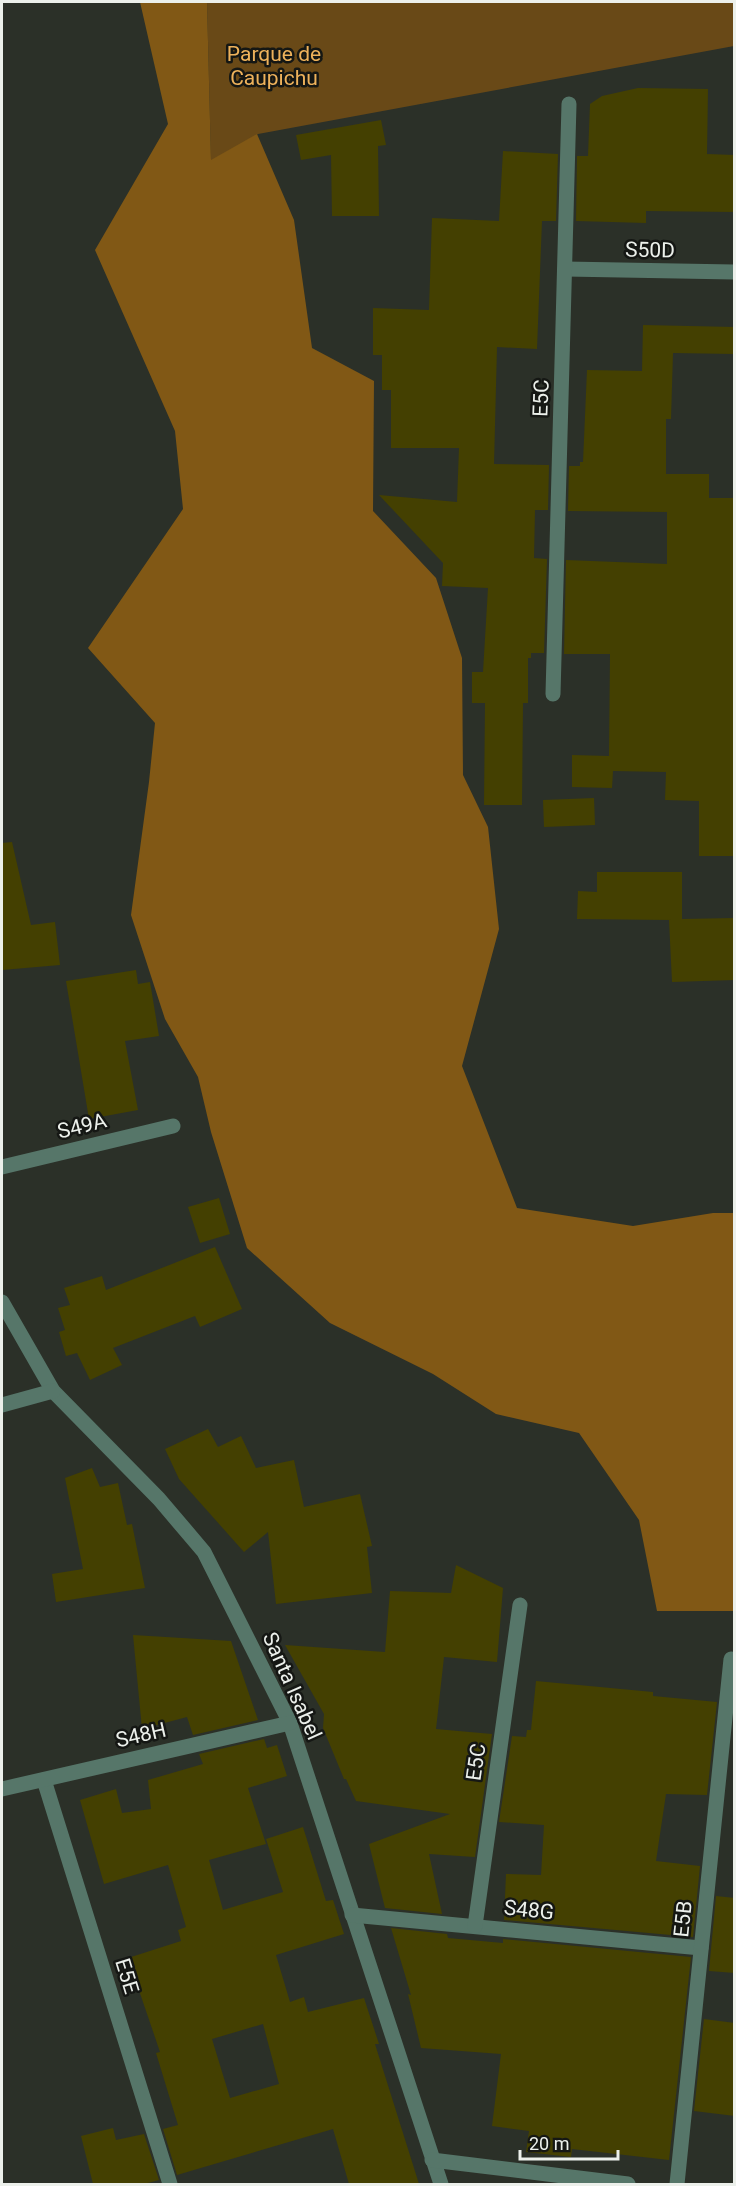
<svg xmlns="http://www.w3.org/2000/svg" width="736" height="2186" font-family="Roboto,sans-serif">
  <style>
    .green { fill: #694917 }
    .forest { fill: #815815 }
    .building { fill: #444001; fill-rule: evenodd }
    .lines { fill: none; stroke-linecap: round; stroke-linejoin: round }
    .minor { stroke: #567669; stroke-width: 15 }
    .labels { text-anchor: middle; stroke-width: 5; stroke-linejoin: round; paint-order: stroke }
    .park-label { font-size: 21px; fill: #eeb25b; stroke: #151714 }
    .street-label { font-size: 21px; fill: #ecf0eb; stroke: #151714 }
  </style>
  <rect width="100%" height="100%" fill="#2b3028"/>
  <path class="green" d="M207,2H734V46L258,134L211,161Z"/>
  <path class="forest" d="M140,2H207L211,160L257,134L294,220L312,348L374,381L373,511L436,578L462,658L463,775L488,827L499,929L462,1066L517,1208L633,1226L713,1213H734V1611H657L639,1520L579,1433L496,1414L433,1374L330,1323L247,1248L211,1132L198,1077L165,1019L131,915L149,782L155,723L88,648L183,509L175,431L95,250L168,124Z"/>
  <g class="building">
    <path d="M638,88L708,89L707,154L735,155V212L646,211V223L576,221L577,156H588L590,104L602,96Z"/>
    <path d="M381,120L386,145L378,146L379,216H332L331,155L301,160L296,135Z"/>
    <path d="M503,151L558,154L556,221H542L537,349L497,347L494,464L549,465L548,510H535L534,558L547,559L544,653H531V658H528V703H523L522,805H484L485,703H472V672H483L488,588L442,586L443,563L379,495L457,502L459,448H391V390H382V355H373V308L429,310L432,218L499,221Z"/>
    <path d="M643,325L735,327V354L673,353L671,419H666V474H709V498H735V856H699V801L665,800L666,772L613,771L612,788L572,787V755L609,756L610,654H564L566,560L667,564V512L568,511L569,466H580V462H583L587,370L642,371Z"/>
    <path d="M594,798L595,825L544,827L543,800Z"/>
    <path d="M12,842L31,925L55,922L60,965L2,970V843Z"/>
    <path d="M597,872H682V919L735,918V980L672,982L669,920H671L577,919L578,891L597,892Z"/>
    <path d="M136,970L138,984L150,982L159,1036L125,1041L138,1110L89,1119L66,981Z"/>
    <path d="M219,1198L230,1234L200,1243L188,1207Z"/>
    <path d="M215,1247L242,1309L200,1327L195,1316L113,1348L122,1365L90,1380L77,1353L66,1356L59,1332L65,1330L58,1308L70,1305L64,1288L102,1276L106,1290Z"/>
    <path d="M208,1429L218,1447L241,1436L256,1468L294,1460L304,1507L360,1494L372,1546L367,1547L372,1593L276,1604L268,1532L244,1552L179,1479L165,1449Z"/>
    <path d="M92,1468L100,1487L118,1483L127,1525L132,1524L145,1588L56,1602L52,1574L83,1569L65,1478Z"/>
    <path d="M456,1565L503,1588L497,1662L444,1657L436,1729L492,1734L475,1857L429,1854L442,1914L385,1908L369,1844L450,1814L356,1801L346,1779H344L323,1728L324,1714L285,1645L385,1652L390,1591L451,1593Z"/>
    <path d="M133,1635L231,1641L258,1720L193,1735L187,1717L142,1729Z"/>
    <path d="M536,1681L653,1692V1696L717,1702L707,1795L666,1794L656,1861L700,1866L693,1937L504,1920L506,1874L541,1875L544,1825L499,1822L512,1736L526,1737L527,1730H531Z"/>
    <path d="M264,1739L267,1748L277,1745L287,1776L248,1788L266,1844L209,1860L223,1910L283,1892L266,1839L303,1827L326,1901L333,1900L344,1934L276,1955L290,2002L304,1997L308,2012L364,1998L379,2044H375L419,2184H349L333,2129L177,2175L163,2129L178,2125L156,2053L160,2052L128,1958L181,1941L178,1930L186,1927L168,1865L104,1884L80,1800L116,1789L122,1813L151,1809L148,1780L203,1764L199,1754ZM263,2024L279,2084L230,2098L212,2039Z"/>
    <path d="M716,1896L735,1898V1973L709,1971Z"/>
    <path d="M391,1928L447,1934L448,1938L503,1943V1939L691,1957L669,2160L572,2149L571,2157L526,2152L529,2131L492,2126L501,2054L421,2048L408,1994L411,1995Z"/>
    <path d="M704,2019L735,2023V2116L694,2111Z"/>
    <path d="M113,2128L116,2140L144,2134L159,2180L144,2184H93L81,2136Z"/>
  </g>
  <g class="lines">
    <g class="minor">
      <path d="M565,269L734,272"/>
      <path d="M553,694L569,104"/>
      <path d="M2,1167L173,1126"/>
      <path d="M2,1302L53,1391L159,1499L204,1552L290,1723L441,2184"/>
      <path d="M2,1405L53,1391"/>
      <path d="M44,1780L170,2184"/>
      <path d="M2,1789L290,1723"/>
      <path d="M352,1915L701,1948"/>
      <path d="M475,1926L520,1605"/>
      <path d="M432,2160L628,2184"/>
      <path d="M677,2184L731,1659"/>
    </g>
  </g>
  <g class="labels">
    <g class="park-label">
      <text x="274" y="61">Parque de<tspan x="274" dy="24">Caupichu</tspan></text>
    </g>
    <g class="street-label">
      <text transform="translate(650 250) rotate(1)" y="7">S50D</text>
      <text transform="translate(541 398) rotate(-88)" y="7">E5C</text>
      <text transform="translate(82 1126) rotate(-14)" y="7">S49A</text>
      <text transform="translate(292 1686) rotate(66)" y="7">Santa Isabel</text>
      <text transform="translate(141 1735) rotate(-13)" y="7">S48H</text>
      <text transform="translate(476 1762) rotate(-82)" y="7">E5C</text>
      <text transform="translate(529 1910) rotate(6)" y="7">S48G</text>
      <text transform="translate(683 1919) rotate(-84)" y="7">E5B</text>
      <text transform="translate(127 1976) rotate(73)" y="7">E5E</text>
    </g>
  </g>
  <rect width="736" height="2186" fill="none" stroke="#ecf0eb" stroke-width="6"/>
  <path d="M520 2150v9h98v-9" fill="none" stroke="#ecf0eb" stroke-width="3"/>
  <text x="529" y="2150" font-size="18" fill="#ecf0eb" stroke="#151714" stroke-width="4.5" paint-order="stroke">20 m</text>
</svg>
